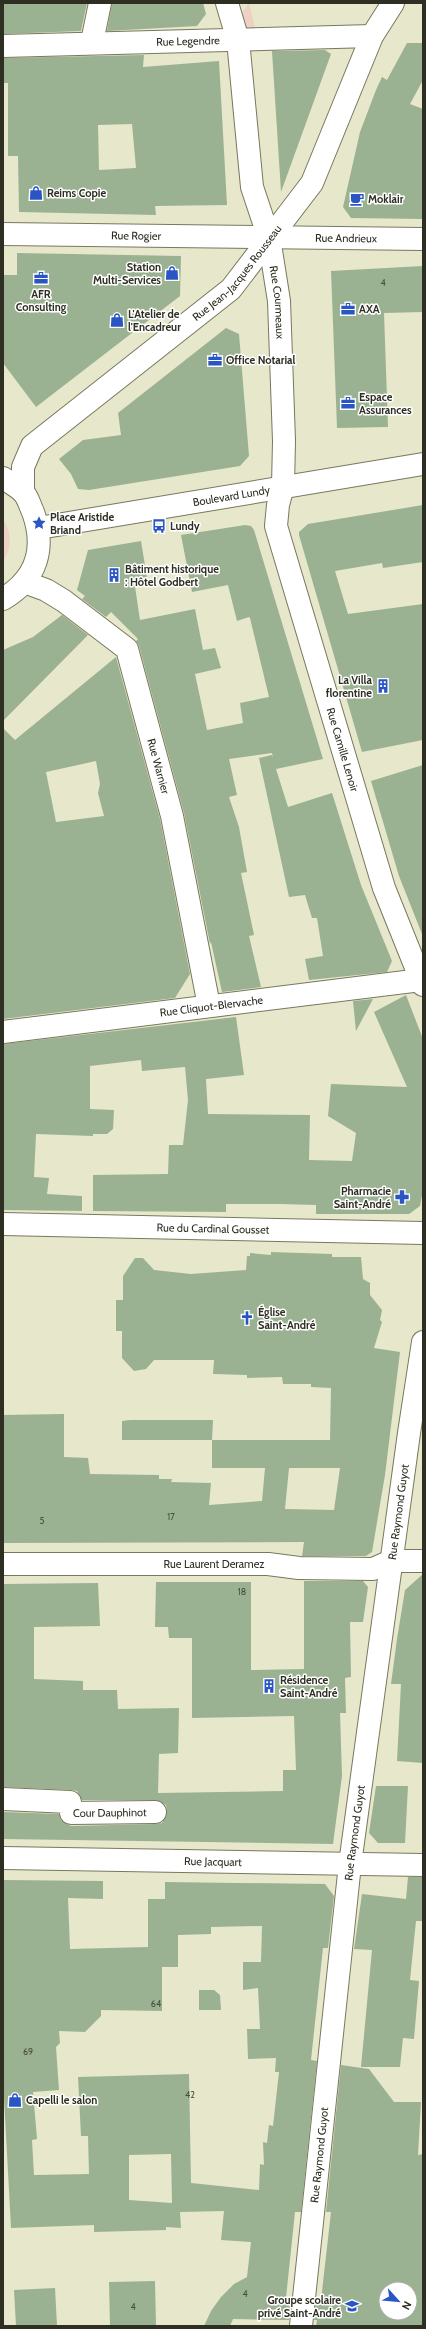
<svg xmlns="http://www.w3.org/2000/svg" width="426" height="2329" font-family="Cabin,sans-serif">
  <style>
    .green { fill: #eed0c5 }
    .building { fill: #9ab291; fill-rule: evenodd }
    .lines { fill: none; stroke-linecap: round; stroke-linejoin: round }
    .minor-casing { stroke: #79785f; stroke-width: 24 }
    .tertiary-casing { stroke: #79785f; stroke-width: 24 }
    .secondary-casing { stroke: #79785f; stroke-width: 24 }
    .minor { stroke: #fff; stroke-width: 22 }
    .tertiary { stroke: #fff; stroke-width: 22 }
    .secondary { stroke: #fff; stroke-width: 22 }
    .labels { text-anchor: middle; stroke-width: 3; stroke-linejoin: round; paint-order: stroke }
    .number-label { font-size: 9px; fill: #494f3e }
    .street-label { font-size: 11px; fill: #2e2e23; stroke: #fff }
    .poi-label { font-size: 11px; font-weight: bold; fill: #2e2e23; stroke: #fff; text-anchor: start }
  </style>
  <rect width="100%" height="100%" fill="#e7e7cb"/>
  <g class="green">
    <path d="M249,3L255,28L238,30L235,23Z"/>
    <path d="M3,519C12,533 12,548 3,561Z"/>
  </g>
  <g class="building">
    <path d="M3,3H87L81,31L3,34Z"/>
    <path d="M112,3H203L206,14L197,26L107,31Z"/>
    <path d="M407,43H423V80L410,104L423,109V219L351,218L343,207L360,132L376,90L382,77L387,80Z"/>
    <path d="M325,50L331,54L281,192L272,51Z"/>
    <path d="M144,55L143,67L219,61L227,205L155,206L156,215L19,212L18,156H8V83H3V58ZM132,124L136,168L99,170L98,125Z"/>
    <path d="M17,253L181,256L180,296L36,407L3,363V275H17Z"/>
    <path d="M423,266V312L384,313L388,427L337,428L331,271Z"/>
    <path d="M226,328L239,334L249,456L240,466L89,490L78,489L71,474L59,459L83,440L121,435L118,413Z"/>
    <path d="M423,505V562L383,568L382,563L335,571L348,614L423,604V740L362,752L299,535V532L308,524Z"/>
    <path d="M245,525L251,526L254,530L323,759L276,769L288,807L332,793L361,885L392,961L387,972L309,980L305,959L323,956L317,918H312L305,895L289,897L259,758L272,755L273,758L272,753L229,759L237,795L229,797L239,827L247,872L241,873L254,935L249,936L261,987L222,992L211,942L210,944L184,813L139,646L136,641L138,639L111,612L106,617L82,599L85,596L77,590L88,550L141,541L147,578L134,580L140,620L195,609L203,650L215,648L221,668L195,674L207,730L243,723L240,703L269,697L250,618L249,617L237,621L228,585L192,592L181,535Z"/>
    <path d="M62,615L88,635L3,721V650L33,637Z"/>
    <path d="M116,657L160,819L190,974L175,998L3,1019V728L15,740ZM96,761L100,784L98,793L104,816L56,822L46,772Z"/>
    <path d="M423,765V934H422L399,876L371,781Z"/>
    <path d="M406,995L423,1039V1190L420,1206L409,1214H316V1205L280,1204H226V1212L93,1211V1175L168,1174L169,1145H183L188,1100L185,1067L142,1071L141,1060L90,1066V1109L114,1110L113,1129L107,1134H93V1136L36,1134L34,1177L49,1178L47,1194L82,1196V1211L3,1210V1044L236,1017L244,1075L206,1079L208,1114L310,1115L309,1160L352,1161L356,1133L328,1116L331,1084L407,1087L374,1012Z"/>
    <path d="M373,999L356,1031L353,1001Z"/>
    <path d="M271,1252L332,1254V1257H361L363,1279L370,1283V1295L382,1310L380,1320L382,1322L374,1348L400,1352L385,1475L372,1552L366,1556H302L304,1542L3,1543V1415L64,1414V1457L88,1458L90,1474L159,1475V1479H172L171,1482L211,1483L209,1505L262,1501L265,1468H212V1440H330L331,1388L311,1387V1384H283L282,1377L247,1378V1375L213,1374L214,1360H154L146,1369L134,1371L122,1358V1331H116V1300H123V1276L135,1258H143L154,1270L191,1274L246,1270L247,1256H250V1253L271,1255ZM289,1468H340L334,1510L285,1509Z"/>
    <path d="M130,1420H213L212,1440H122V1421Z"/>
    <path d="M423,1574V1763L397,1761L401,1684H391L397,1639L405,1590Z"/>
    <path d="M304,1581H363L368,1587L363,1622H350L351,1677L345,1678L346,1713H340L342,1776L333,1844L3,1839V1812L59,1814L61,1820L71,1826L155,1824L162,1823L167,1812L166,1805L155,1800H82L77,1791L71,1790L3,1787V1584L98,1583L100,1626L34,1627V1679L83,1681V1690H117L118,1709L179,1708L178,1753L159,1754L158,1793L283,1791V1770H296L294,1716L192,1718V1638H169L168,1627H155L156,1582H251V1670L304,1669Z"/>
    <path d="M376,1786H408L405,1843H378L369,1833Z"/>
    <path d="M408,1877H423V1921H416L410,1980L419,1981L414,2039L403,2038L400,2067H361L372,1950L354,1949L362,1894L406,1899Z"/>
    <path d="M3,1880L103,1881V1899L68,1898L70,1949L148,1947V1899H165V1882L325,1884L334,1896L328,1948H323L311,2060L317,2061L301,2212H295L286,2298H291L289,2320L233,2319L230,2326H204L211,2311L221,2297L234,2284L247,2277L251,2242L221,2240L224,2211L180,2212L181,2228L166,2227V2230L94,2232V2225L11,2228L3,2079ZM262,1926L261,1962H243V1990L258,1988L260,2029H247L248,2059L276,2058L275,2072H279L273,2126L269,2125L267,2143L263,2142L264,2165L260,2164L259,2190L191,2183L189,2074L78,2077L81,2136H88L89,2174L34,2175L32,2140L37,2139L33,2092L59,2090L56,2047L60,2043L59,2031L85,2032L101,2016V2010L162,2011V1967H178V1935L211,1934V1927ZM171,2154L172,2203L129,2200V2155Z"/>
    <path d="M199,1990H214L220,1995L221,2010H199Z"/>
    <path d="M341,2065L369,2069L394,2102H421L418,2155L423,2154V2326H316L317,2320H314L316,2299L321,2300L331,2212H326ZM386,2289H410V2313H386Z"/>
    <path d="M155,2281L156,2326H110L109,2282Z"/>
    <path d="M55,2288L57,2326H16L14,2290Z"/>
  </g>
  <g class="lines">
    <defs>
      <g id="minor">
        <path id="s1" d="M227,3L238,40L252,187L269,238L279,301L284,441L283,486"/>
        <path d="M92,42L100,3"/>
        <path id="s2" d="M3,46L372,36"/>
        <path id="s3" d="M3,234L423,239"/>
        <path id="s4" d="M23,492V467L32,446L231,289L312,183L372,36L393,3"/>
        <path id="s5" d="M24,582L46,590L64,601L127,649L172,816L209,1006"/>
        <path id="s6" d="M3,1032L421,980"/>
        <path id="s7" d="M3,1224L423,1233"/>
        <path id="s8" d="M3,1564H268L299,1568L373,1569L391,1561H423"/>
        <path id="s9" d="M3,1799L70,1802L71,1813L155,1812"/>
        <path id="s10" d="M3,1858L423,1865"/>
        <path id="s11" d="M301,2326L350,1864L409,1433L423,1342"/>
      </g>
      <g id="tertiary">
        <path id="s12" d="M283,486L278,505L276,526L384,888L423,985"/>
      </g>
      <g id="secondary">
        <path d="M3,478C9,482 18,487 23,492C28,497 30,506 33,512C46,548 37,579 3,599"/>
        <path id="s13" d="M39,528L423,464"/>
      </g>
    </defs>
    <use href="#minor" class="minor-casing"/>
    <use href="#tertiary" class="tertiary-casing"/>
    <use href="#secondary" class="secondary-casing"/>
    <use href="#minor" class="minor"/>
    <use href="#tertiary" class="tertiary"/>
    <use href="#secondary" class="secondary"/>
  </g>
  <defs>
    <symbol id="shop-bare" viewBox="-9 -9 18 18"><path d="M-5-2.5h2.3a2.7 3.5 0 0 1 5.4 0H5L5.5 6h-11ZM-1.5-2.5h3a1.5 2.3 0 0 0-3 0Z" fill="#2a56c5" stroke="#fff" stroke-width="2.5" paint-order="stroke"/></symbol>
    <symbol id="cafe-bare" viewBox="-9 -9 18 18"><path d="M-5.5-4.5H6V0H3Q3 3.5 0 3.5H-2.5Q-5.5 3.5-5.5 0ZM3-3.2v2h1.7v-2ZM-6 4.5H4V6H-6Z" fill="#2a56c5" stroke="#fff" stroke-width="2.5" paint-order="stroke"/></symbol>
    <symbol id="office-bare" viewBox="-9 -9 18 18"><path d="M-6-3h4V-5.5h4V-3h4V5H-6ZM-1-4.5V-3h2v-1.5ZM-6 0V1H6V0Z" fill="#2a56c5" stroke="#fff" stroke-width="2.5" paint-order="stroke"/></symbol>
    <symbol id="sight-bare" viewBox="-9 -9 18 18"><path d="M0-6L1.8-2.2L6-1.7L2.9 1.2L3.7 5.4L0 3.3L-3.7 5.4L-2.9 1.2L-6-1.7L-1.8-2.2Z" fill="#2a56c5" stroke="#fff" stroke-width="2.5" paint-order="stroke"/></symbol>
    <symbol id="bus-bare" viewBox="-9 -9 18 18"><path d="M-5-6H5V4H4V6H2V4H-2V6H-4V4H-5ZM-3.5-4V0h7V-4ZM-3.5 1.2v1.5H-2V1.2ZM2 1.2v1.5H3.5V1.2Z" fill="#2a56c5" stroke="#fff" stroke-width="2.5" paint-order="stroke"/></symbol>
    <symbol id="building-bare" viewBox="-9 -9 18 18"><path d="M-4-6H4V6H1V3H-1V6H-4ZM-2.5-4.3h1.7v1.8h-1.7ZM.8-4.3h1.7v1.8H.8ZM-2.5-1h1.7V.8h-1.7ZM.8-1h1.7V.8H.8Z" fill="#2a56c5" stroke="#fff" stroke-width="2.5" paint-order="stroke"/></symbol>
    <symbol id="pharmacy-bare" viewBox="-9 -9 18 18"><path d="M-2-6h4v4h4v4h-4v4h-4v-4h-4v-4h4Z" fill="#2a56c5" stroke="#fff" stroke-width="2.5" paint-order="stroke"/></symbol>
    <symbol id="church-bare" viewBox="-9 -9 18 18"><path d="M-1.2-6h2.4v3.5h3.3v2.4h-3.3V6h-2.4V-.1h-3.3v-2.4h3.3Z" fill="#2a56c5" stroke="#fff" stroke-width="2.5" paint-order="stroke"/></symbol>
    <symbol id="school-bare" viewBox="-9 -9 18 18"><path d="M0-5L7-2L0 1L-7-2ZM-4 1L0 2.5L4 1V4Q0 6-4 4Z" fill="#2a56c5" stroke="#fff" stroke-width="2.5" paint-order="stroke"/></symbol>
  </defs>
  <g fill-rule="evenodd">
    <use href="#shop-bare" x="26" y="183" width="20" height="20"/>
    <use href="#cafe-bare" x="347" y="189" width="20" height="20"/>
    <use href="#shop-bare" x="162" y="263" width="20" height="20"/>
    <use href="#office-bare" x="31" y="268" width="20" height="20"/>
    <use href="#office-bare" x="338" y="299" width="20" height="20"/>
    <use href="#shop-bare" x="107" y="310" width="20" height="20"/>
    <use href="#office-bare" x="205" y="350" width="20" height="20"/>
    <use href="#office-bare" x="338" y="393" width="20" height="20"/>
    <use href="#sight-bare" x="29" y="513" width="20" height="20"/>
    <use href="#bus-bare" x="149" y="516" width="20" height="20"/>
    <use href="#building-bare" x="104" y="565" width="20" height="20"/>
    <use href="#building-bare" x="373" y="676" width="20" height="20"/>
    <use href="#pharmacy-bare" x="392" y="1187" width="20" height="20"/>
    <use href="#church-bare" x="237" y="1308" width="20" height="20"/>
    <use href="#building-bare" x="259" y="1676" width="20" height="20"/>
    <use href="#shop-bare" x="5" y="2090" width="20" height="20"/>
    <use href="#school-bare" x="342" y="2296" width="20" height="20"/>
  </g>
  <g class="labels">
    <g class="number-label">
      <text x="383" y="286">4</text>
      <text x="171" y="1520">17</text>
      <text x="42" y="1524">5</text>
      <text x="242" y="1595">18</text>
      <text x="156" y="2007">64</text>
      <text x="28" y="2055">69</text>
      <text x="190" y="2098">42</text>
      <text x="245" y="2297">4</text>
      <text x="133" y="2310">4</text>
    </g>
    <g class="street-label">
      <text dy="4" stroke="none"><textPath href="#s2" startOffset="185">Rue Legendre</textPath></text>
      <text dy="4" stroke="none"><textPath href="#s3" startOffset="133">Rue Rogier</textPath></text>
      <text dy="4" stroke="none"><textPath href="#s3" startOffset="343">Rue Andrieux</textPath></text>
      <text dy="4" stroke="none"><textPath href="#s4" startOffset="317">Rue Jean-Jacques Rousseau</textPath></text>
      <text dy="4" stroke="none"><textPath href="#s1" startOffset="305">Rue Courmeaux</textPath></text>
      <text dy="4" stroke="none"><textPath href="#s13" startOffset="195">Boulevard Lundy</textPath></text>
      <text dy="4" stroke="none"><textPath href="#s12" startOffset="274">Rue Camille Lenoir</textPath></text>
      <text dy="4" stroke="none"><textPath href="#s5" startOffset="245">Rue Warnier</textPath></text>
      <text dy="4" stroke="none"><textPath href="#s6" startOffset="210">Rue Cliquot-Blervache</textPath></text>
      <text dy="4" stroke="none"><textPath href="#s7" startOffset="210">Rue du Cardinal Gousset</textPath></text>
      <text dy="4" stroke="none"><textPath href="#s11" startOffset="820">Rue Raymond Guyot</textPath></text>
      <text dy="4" stroke="none"><textPath href="#s8" startOffset="211">Rue Laurent Deramez</textPath></text>
      <text dy="4" stroke="none"><textPath href="#s9" startOffset="117">Cour Dauphinot</textPath></text>
      <text dy="4" stroke="none"><textPath href="#s11" startOffset="496">Rue Raymond Guyot</textPath></text>
      <text dy="4" stroke="none"><textPath href="#s10" startOffset="210">Rue Jacquart</textPath></text>
      <text dy="4" stroke="none"><textPath href="#s11" startOffset="172">Rue Raymond Guyot</textPath></text>
    </g>
    <g class="poi-label">
      <text x="47" y="197">Reims Copie</text>
      <text x="368" y="203">Moklair</text>
      <text x="161" y="271" text-anchor="end">Station<tspan x="161" dy="13">Multi-Services</tspan></text>
      <text x="41" y="298" text-anchor="middle">AFR<tspan x="41" dy="13">Consulting</tspan></text>
      <text x="359" y="313">AXA</text>
      <text x="128" y="318">L'Atelier de<tspan x="128" dy="13">l'Encadreur</tspan></text>
      <text x="226" y="364">Office Notarial</text>
      <text x="359" y="401">Espace<tspan x="359" dy="13">Assurances</tspan></text>
      <text x="50" y="521">Place Aristide<tspan x="50" dy="13">Briand</tspan></text>
      <text x="170" y="530">Lundy</text>
      <text x="125" y="573">Bâtiment historique<tspan x="125" dy="13">: Hôtel Godbert</tspan></text>
      <text x="372" y="684" text-anchor="end">La Villa<tspan x="372" dy="13">florentine</tspan></text>
      <text x="391" y="1195" text-anchor="end">Pharmacie<tspan x="391" dy="13">Saint-André</tspan></text>
      <text x="258" y="1316">Église<tspan x="258" dy="13">Saint-André</tspan></text>
      <text x="280" y="1684">Résidence<tspan x="280" dy="13">Saint-André</tspan></text>
      <text x="26" y="2104">Capelli le salon</text>
      <text x="341" y="2304" text-anchor="end">Groupe scolaire<tspan x="341" dy="13">privé Saint-André</tspan></text>
    </g>
  </g>
  <rect width="426" height="2329" fill="none" stroke="#2e2e23" stroke-width="8"/>
  <g transform="translate(398 2301) rotate(117)"><circle r="19" fill="#ffffff" stroke="#ababa7"/>
  <path d="M0-3L7 15L0 10L-7 15Z" fill="#2a56c5"/>
  <text y="-6" font-size="11" font-weight="bold" text-anchor="middle" fill="#2e2e23">N</text>
  </g>
</svg>
